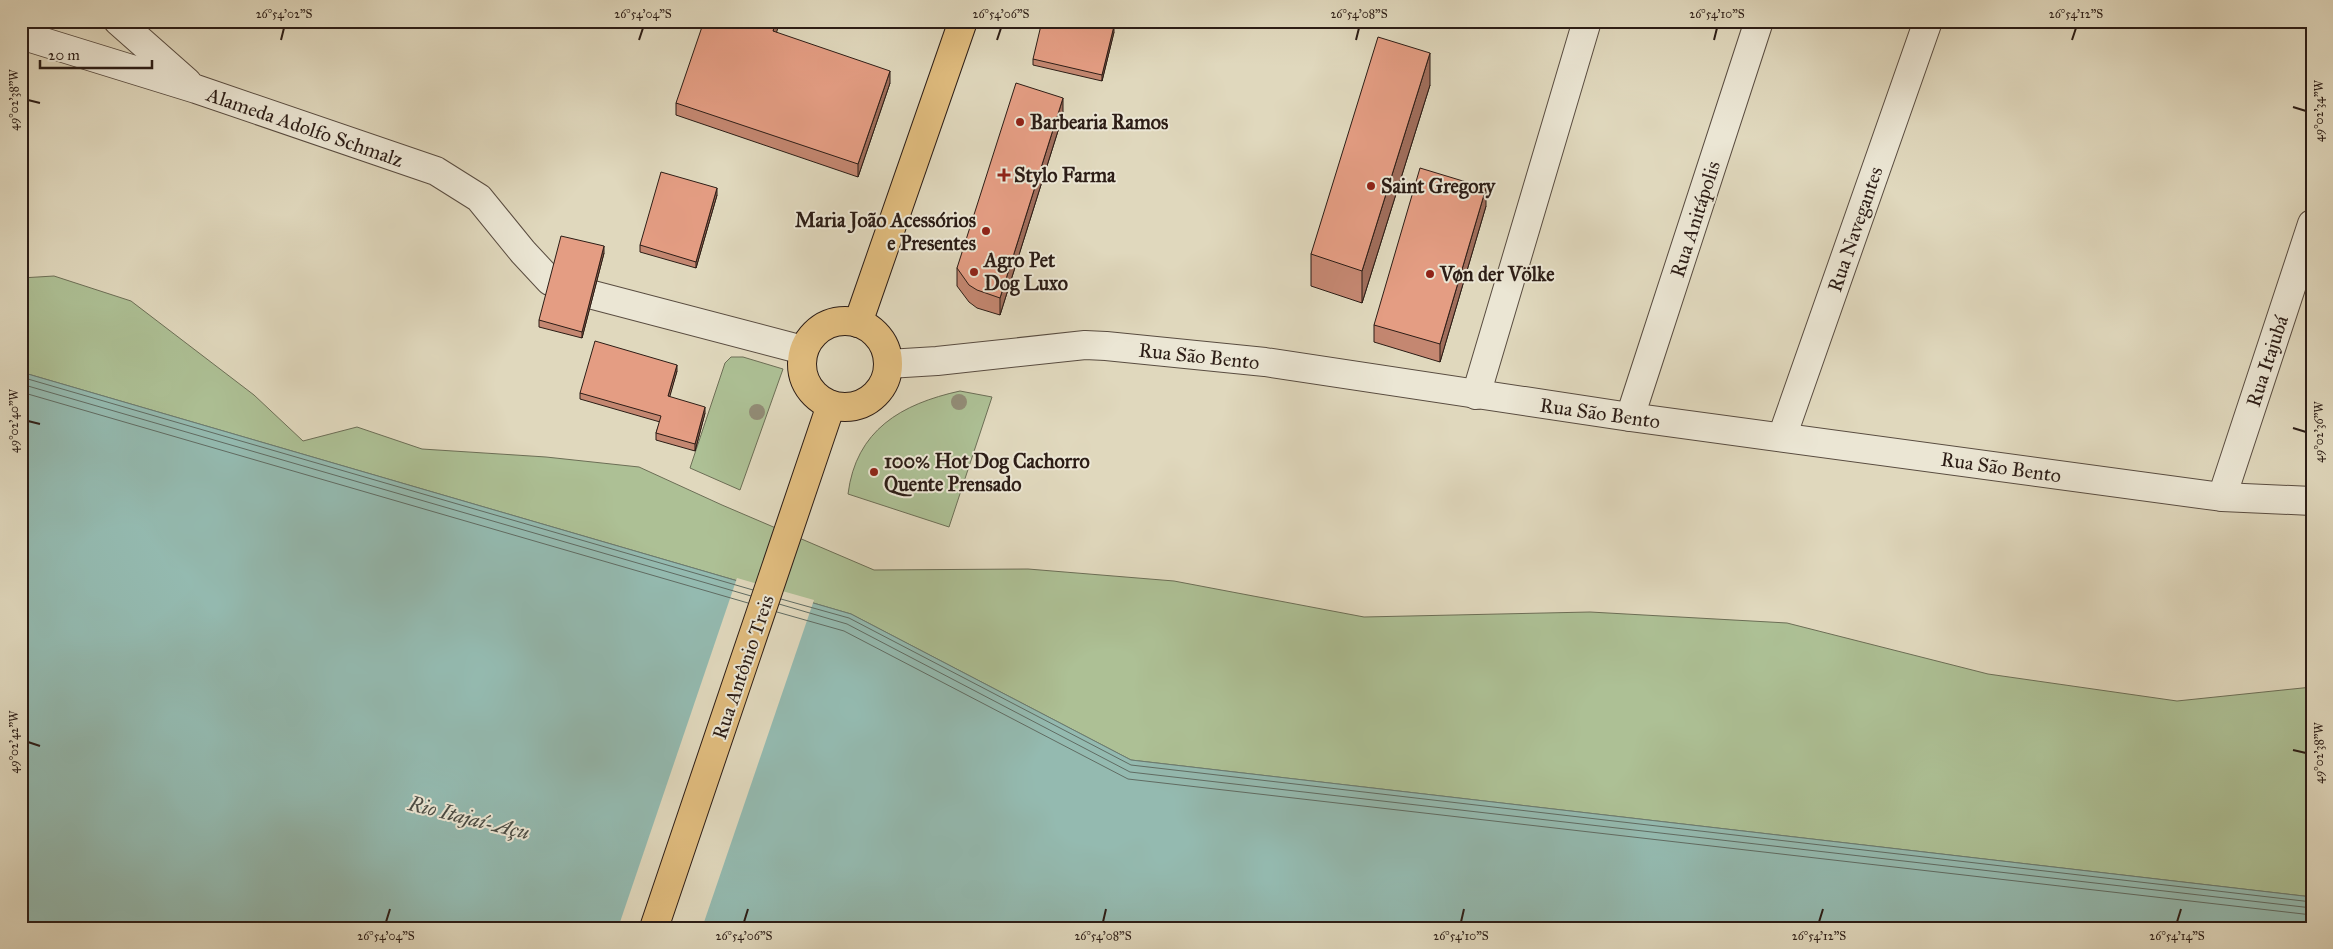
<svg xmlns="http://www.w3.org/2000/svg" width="2333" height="949" font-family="'IM FELL Great Primer',serif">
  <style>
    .green { fill: #adc095; stroke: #6c6e56 }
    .water { fill: #94bab0; stroke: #6a7b72 }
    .pier { fill: #e0d8bd }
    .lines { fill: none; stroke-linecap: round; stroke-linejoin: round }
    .shore { stroke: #606c63; stroke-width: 1 }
    .minor-casing { stroke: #594c40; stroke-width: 30 }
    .tertiary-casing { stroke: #594c40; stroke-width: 30 }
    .primary-casing { stroke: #2c1d16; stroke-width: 30 }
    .path { stroke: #2c1d16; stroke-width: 3; stroke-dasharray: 4 2.5; stroke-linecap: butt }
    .minor { stroke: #ebe6d4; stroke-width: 28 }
    .tertiary { stroke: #ebe6d4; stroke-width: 28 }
    .primary { stroke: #e0bc7e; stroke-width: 28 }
    .tree { fill: #928c76 }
    .wall { fill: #c48771; stroke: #2c1d16 }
    .shaded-wall { fill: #a06e5c; stroke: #2c1d16 }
    .building { fill: #e49d83; stroke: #2c1d16 }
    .ticks { fill: none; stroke: #2c1d16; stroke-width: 2 }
    .poi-dot { fill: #8f2418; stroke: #ebe6d4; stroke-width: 2 }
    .labels { text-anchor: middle; stroke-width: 4; stroke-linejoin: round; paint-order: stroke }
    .poi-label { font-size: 20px; font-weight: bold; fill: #2c1d16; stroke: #ebe6d4; text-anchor: start }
    .street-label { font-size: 20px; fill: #2c1d16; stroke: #ebe6d4 }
    .water-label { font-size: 21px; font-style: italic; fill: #4b4c44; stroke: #ebe6d4 }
    .neatline { fill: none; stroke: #2c1d16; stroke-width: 2 }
    .ticks-label { font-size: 12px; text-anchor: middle; fill: #2c1d16 }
  </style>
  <rect width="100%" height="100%" fill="#e0d8bd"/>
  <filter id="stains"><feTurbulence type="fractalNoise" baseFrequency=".004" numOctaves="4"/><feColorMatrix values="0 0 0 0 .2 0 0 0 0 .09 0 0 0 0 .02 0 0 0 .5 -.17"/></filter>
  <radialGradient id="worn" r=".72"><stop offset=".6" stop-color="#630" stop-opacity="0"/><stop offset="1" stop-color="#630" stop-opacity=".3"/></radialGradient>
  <g class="green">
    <path d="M54,276L131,301L254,395L303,441L357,427L422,449L546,457L639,467L722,505L874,570L1028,569L1174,581L1364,617L1590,612L1787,623L1988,674L2177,701L2312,687V897L1131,760L851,614L21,372V278Z"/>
    <path d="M731,357H743L783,369L740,490L690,468L725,363Z"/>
    <path d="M960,391L992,397L949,527L848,494C856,430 901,404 960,391Z"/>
  </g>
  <path class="water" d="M21,372L851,614L1131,760L2312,897V928H21Z"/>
  <path class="pier" d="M737,578L814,600L702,928H618Z"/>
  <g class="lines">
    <g class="shore">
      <path d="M21,377L753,590"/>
      <path d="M21,384L751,596"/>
      <path d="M21,392L748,603"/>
      <path d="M781,599L849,618L1131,765L2312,902"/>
      <path d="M779,604L847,624L1130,772L2312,908"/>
      <path d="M777,612L844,631L1128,779L2312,915"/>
    </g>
    <defs>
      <g id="minor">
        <path d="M118,21L187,82"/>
        <path d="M21,35L196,89L436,171L479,198L523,252L550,281"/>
        <path d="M593,295L803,350"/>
        <path d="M1476,395L1587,21"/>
        <path d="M1630,417L1759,21"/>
        <path d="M1782,437L1928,21"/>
        <path d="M2222,497L2312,224"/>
      </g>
      <path id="tertiary" d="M888,364L937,361L1085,345L1106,346L1265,362L1630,417L2222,497L2312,501"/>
      <g id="primary">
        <circle cx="845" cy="364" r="43"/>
        <path d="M858,323L963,21"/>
        <path d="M654,928L831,405"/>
      </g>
    </defs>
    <use href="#minor" class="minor-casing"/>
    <use href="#tertiary" class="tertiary-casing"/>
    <use href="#primary" class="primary-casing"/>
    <path class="path" d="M865,407L880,396"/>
    <use href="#minor" class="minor"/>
    <use href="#tertiary" class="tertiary"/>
    <use href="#primary" class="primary"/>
  </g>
  <g class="tree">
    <circle cx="959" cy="402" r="8"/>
    <circle cx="757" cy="412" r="8"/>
  </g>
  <g class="wall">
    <path d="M1114,32L1102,81L1033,65V59Z"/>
    <path d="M890,83L858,177L676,115V103Z"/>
    <path d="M1430,85L1362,303L1311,286V254Z"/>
    <path d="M1063,115L1000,315L977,308L969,302L957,286V268Z"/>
    <path d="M717,195L696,268L640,252V245Z"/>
    <path d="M1486,206L1440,362L1374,342V325Z"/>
    <path d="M604,253L582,338L539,327V320Z"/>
    <path d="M677,371L669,397L705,413L695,451L656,440V433L660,422L580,399V393Z"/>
  </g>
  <g class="shaded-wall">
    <path d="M776,21H780L773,44V31Z"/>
    <path d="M1114,26V32L1102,81V75Z"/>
    <path d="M1430,53V85L1362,303V271Z"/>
    <path d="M890,71V83L858,177V164Z"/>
    <path d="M1063,98V115L1000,315V298Z"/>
    <path d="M717,188V195L696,268V262Z"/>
    <path d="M1486,188V206L1440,362V344Z"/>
    <path d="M604,246V253L582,338V332Z"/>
    <path d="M677,365V371L668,403V396Z"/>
    <path d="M705,407V413L695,451V444Z"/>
  </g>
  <g class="building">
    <path d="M704,21H776L773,31L890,71L858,164L676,103Z"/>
    <path d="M1042,21H1095L1114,26L1102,75L1033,59Z"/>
    <path d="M1378,37L1430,53L1362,271L1311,254Z"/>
    <path d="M1016,83L1063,98L1000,298L977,290L969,285L957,268Z"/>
    <path d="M1420,168L1486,188L1440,344L1374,325Z"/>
    <path d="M661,172L717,188L696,262L640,245Z"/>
    <path d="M561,236L604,246L582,332L539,320Z"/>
    <path d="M595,341L677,365L668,396L705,407L695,444L656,433L661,416L580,393Z"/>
  </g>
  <path class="ticks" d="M281,40L284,28M639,40L643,28M997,40L1001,28M1356,40L1359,28M1714,40L1717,28M2072,40L2076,28M28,100L40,103M2293,107L2306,111M28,421L40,424M2293,428L2306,432M28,742L40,746M2293,750L2306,753M386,922L390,909M744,922L748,909M1103,922L1106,909M1461,922L1464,909M1819,922L1823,909M2177,922L2181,909"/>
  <g class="poi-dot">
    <circle cx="1020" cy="122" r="5"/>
    <path d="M1001.5 167.5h5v5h5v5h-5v5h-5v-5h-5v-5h5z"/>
    <circle cx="1371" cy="186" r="5"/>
    <circle cx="986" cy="231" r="5"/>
    <circle cx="974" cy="272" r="5"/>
    <circle cx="1430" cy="274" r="5"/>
    <circle cx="874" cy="472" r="5"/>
  </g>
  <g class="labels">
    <g class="poi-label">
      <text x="1030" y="129">Barbearia Ramos</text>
      <text x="1014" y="182">Stylo Farma</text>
      <text x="1381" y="193">Saint Gregory</text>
      <text x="976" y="227" text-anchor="end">Maria João Acessórios<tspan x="976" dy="23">e Presentes</tspan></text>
      <text x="984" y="267">Agro Pet<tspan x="984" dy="23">Dog Luxo</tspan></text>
      <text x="1440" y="281">Vøn der Völke</text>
      <text x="884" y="468">100% Hot Dog Cachorro<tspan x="884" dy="23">Quente Prensado</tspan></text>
    </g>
    <g class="street-label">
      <text transform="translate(305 127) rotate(19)" y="7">Alameda Adolfo Schmalz</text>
      <text transform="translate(1695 219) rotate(-72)" y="7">Rua Anitápolis</text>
      <text transform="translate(1855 229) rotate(-71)" y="7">Rua Navegantes</text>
      <text transform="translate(1199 356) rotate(6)" y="7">Rua São Bento</text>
      <text transform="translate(2267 361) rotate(-72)" y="7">Rua Itajubá</text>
      <text transform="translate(1600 413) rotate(8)" y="7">Rua São Bento</text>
      <text transform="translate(2001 467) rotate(8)" y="7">Rua São Bento</text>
      <text transform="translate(743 667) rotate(-71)" y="7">Rua Antônio Treis</text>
    </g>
    <g class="water-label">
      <text transform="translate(469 818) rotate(14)" y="7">Rio Itajaí-Açu</text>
    </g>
  </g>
  <rect width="2333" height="949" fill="none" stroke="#e0d8bd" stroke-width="55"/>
  <path d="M40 60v8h112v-8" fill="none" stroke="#2c1d16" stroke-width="2.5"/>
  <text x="48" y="60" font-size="15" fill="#2c1d16" stroke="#ebe6d4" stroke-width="4" paint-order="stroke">20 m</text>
  <rect x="28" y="28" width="2278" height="894" class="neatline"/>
  <g class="ticks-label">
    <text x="284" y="18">26°54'02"S</text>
    <text x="643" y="18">26°54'04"S</text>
    <text x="1001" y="18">26°54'06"S</text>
    <text x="1359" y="18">26°54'08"S</text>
    <text x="1717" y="18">26°54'10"S</text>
    <text x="2076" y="18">26°54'12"S</text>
    <text transform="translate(14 100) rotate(-90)" y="4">49°02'38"W</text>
    <text transform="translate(2319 111) rotate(-90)" y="4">49°02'34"W</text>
    <text transform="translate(14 421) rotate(-90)" y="4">49°02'40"W</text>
    <text transform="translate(2319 432) rotate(-90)" y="4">49°02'36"W</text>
    <text transform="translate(14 742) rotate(-90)" y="4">49°02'42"W</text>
    <text transform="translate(2319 753) rotate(-90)" y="4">49°02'38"W</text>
    <text x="386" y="940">26°54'04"S</text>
    <text x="744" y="940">26°54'06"S</text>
    <text x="1103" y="940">26°54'08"S</text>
    <text x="1461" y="940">26°54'10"S</text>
    <text x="1819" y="940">26°54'12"S</text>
    <text x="2177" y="940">26°54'14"S</text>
  </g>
  <rect width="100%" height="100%" filter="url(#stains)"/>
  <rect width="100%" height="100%" fill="url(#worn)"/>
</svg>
